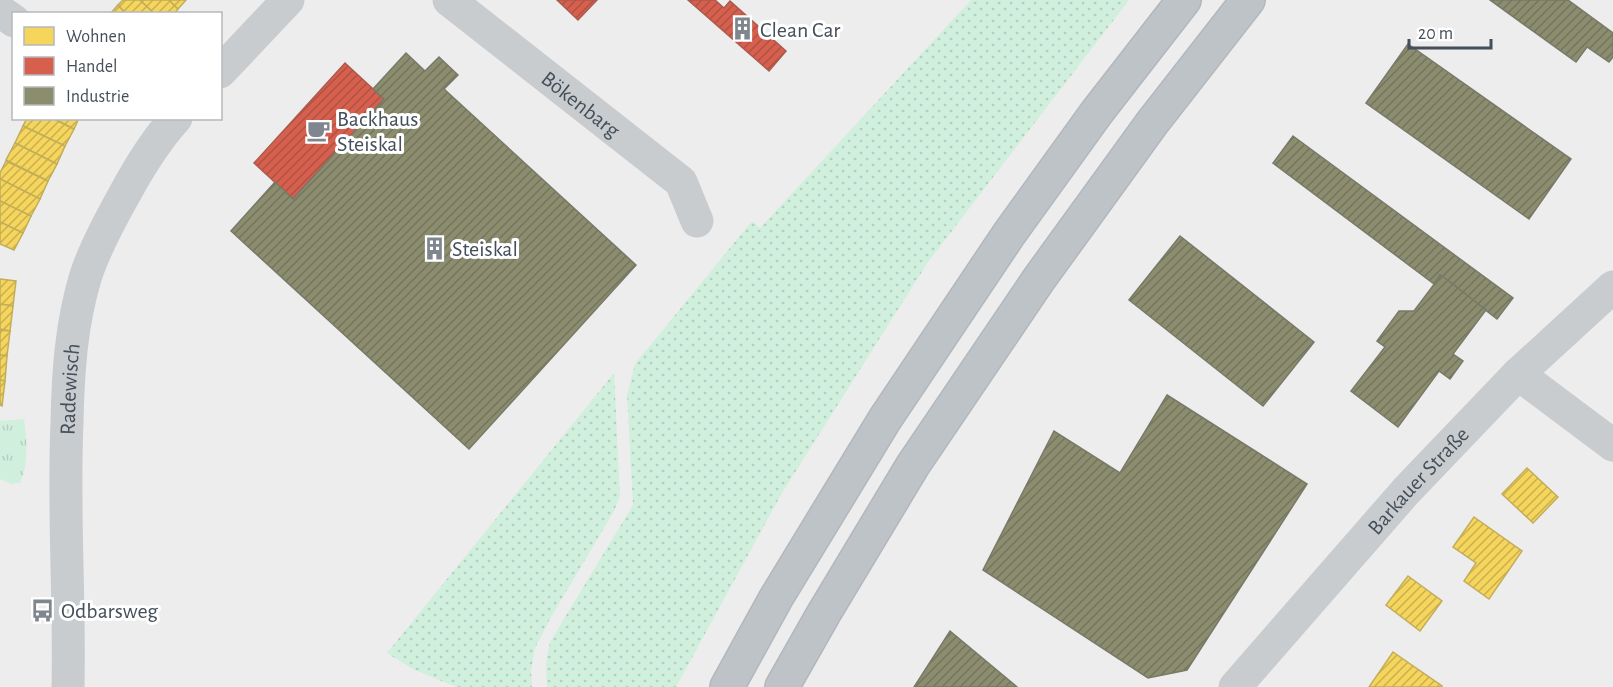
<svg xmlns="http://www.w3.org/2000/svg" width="1613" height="687" font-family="'Alegreya Sans',sans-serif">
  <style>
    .grass { fill: url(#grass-dots) }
    .park { fill: url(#park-tufts) }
    .homes { fill: url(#homes-hatch); stroke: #c1ad5b; stroke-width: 1.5 }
    .shops { fill: url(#shops-hatch); stroke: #aa5b51; stroke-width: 1.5 }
    .industry { fill: url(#industry-hatch); stroke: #767a68; stroke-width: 1.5 }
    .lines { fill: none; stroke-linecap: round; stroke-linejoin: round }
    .trunk-casing { stroke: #b2b7bd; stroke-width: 36 }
    .minor { stroke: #c9ccce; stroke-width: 33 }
    .tertiary { stroke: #c9ccce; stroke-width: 33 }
    .trunk { stroke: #bec3c8; stroke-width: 33 }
    .labels { text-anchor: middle; stroke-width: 6; stroke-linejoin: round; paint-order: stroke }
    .poi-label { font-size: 22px; fill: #444f5a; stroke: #fff; text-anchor: start }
    .street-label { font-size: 22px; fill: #444f5a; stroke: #fff }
  </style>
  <defs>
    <pattern id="grass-dots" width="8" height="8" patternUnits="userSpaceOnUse" patternTransform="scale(1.5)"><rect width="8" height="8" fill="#d0efdc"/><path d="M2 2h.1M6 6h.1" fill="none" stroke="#b4cfbf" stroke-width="1.8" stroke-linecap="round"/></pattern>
    <pattern id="park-tufts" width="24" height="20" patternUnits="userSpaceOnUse" patternTransform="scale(1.5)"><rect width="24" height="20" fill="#d0efdc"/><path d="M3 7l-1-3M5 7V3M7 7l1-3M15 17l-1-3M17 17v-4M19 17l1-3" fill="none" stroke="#b4cfbf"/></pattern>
    <pattern id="homes-hatch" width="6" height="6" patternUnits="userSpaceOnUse" patternTransform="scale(1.5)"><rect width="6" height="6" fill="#f6d55c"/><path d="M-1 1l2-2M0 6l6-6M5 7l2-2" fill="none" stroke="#c9af4f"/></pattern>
    <pattern id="shops-hatch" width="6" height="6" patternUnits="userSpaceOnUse" patternTransform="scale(1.5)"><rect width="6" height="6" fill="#d6604d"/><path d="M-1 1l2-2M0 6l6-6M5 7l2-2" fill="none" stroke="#af5243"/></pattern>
    <pattern id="industry-hatch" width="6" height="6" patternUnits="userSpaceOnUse" patternTransform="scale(1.5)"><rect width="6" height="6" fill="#8c8c6e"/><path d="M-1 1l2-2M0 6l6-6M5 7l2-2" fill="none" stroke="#74755d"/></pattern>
  </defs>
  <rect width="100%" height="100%" fill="#eeeded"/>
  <g class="grass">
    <path d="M971,0H1129L928,262L782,493L676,687H547L546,663L550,642L633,505L627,395L635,364L752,221L760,228Z"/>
    <path d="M614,373L620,496L614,511L551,617L535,648L531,671L532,687H456L413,669L387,653Z"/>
  </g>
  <path class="park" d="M24,419C27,441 29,462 20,483L11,484L0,479V421Z"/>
  <g class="homes">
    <path d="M123,0H140L155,14H126L118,5Z"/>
    <path d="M140,0H169L178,9L174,14H155Z"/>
    <path d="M169,0H186L178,9Z"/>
    <path d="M118,5L126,14H110Z"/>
    <path d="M27,118H52L74,129L65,146L23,126Z"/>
    <path d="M53,118H79L74,129Z"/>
    <path d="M23,126L65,146L57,164L15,143Z"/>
    <path d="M15,143L57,164L48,181L6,160Z"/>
    <path d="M6,161L48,181L40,199L0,179V173Z"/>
    <path d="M0,179L40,199L31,216L0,201Z"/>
    <path d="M0,201L31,216L23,233L0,222Z"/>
    <path d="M0,222L23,233L14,250L0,244Z"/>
    <path d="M0,279L16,281L13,306L0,304Z"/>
    <path d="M0,304L13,306L10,331L0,329Z"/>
    <path d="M0,330L10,331L7,356L0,355Z"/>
    <path d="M0,355L7,356L5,381L0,380Z"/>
    <path d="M0,380L5,381L2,406L0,405Z"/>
    <path d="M1527,468L1558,497L1533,523L1502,494Z"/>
    <path d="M1474,517L1522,551L1489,599L1464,581L1476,563L1453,547Z"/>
    <path d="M1408,576L1442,601L1420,631L1386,605Z"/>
    <path d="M1393,652L1442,686V687H1369Z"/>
  </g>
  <g class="shops">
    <path d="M557,0H597L578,20Z"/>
    <path d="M688,0H715L724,8L730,1L786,51L769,71Z"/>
    <path d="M345,63L384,99L293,199L254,163Z"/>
  </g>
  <g class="industry">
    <path d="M1490,0H1568L1613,33V57L1609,62L1587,47L1576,62Z"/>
    <path d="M1408,44L1571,159L1529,219L1366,103Z"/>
    <path d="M406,53L425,71L439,57L458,75L444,89L636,265L469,449L231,231L275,182L293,199L384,99L373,89Z"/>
    <path d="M1293,136L1513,298L1497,319L1440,275L1434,284L1273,163Z"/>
    <path d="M1180,236L1314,342L1263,406L1129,300Z"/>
    <path d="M1441,275L1486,310L1453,354L1463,361L1450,379L1439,371L1398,427L1351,391L1385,347L1377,341L1399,311H1414Z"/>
    <path d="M1167,395L1307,484L1187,670L1148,678L983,570L1054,431L1120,473Z"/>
    <path d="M950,631L1017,687H914Z"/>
  </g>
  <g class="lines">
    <defs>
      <g id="trunk">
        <path d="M727,687L776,598L885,419L1009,234L1097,112L1184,0"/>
        <path d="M782,687L824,613L913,465L1039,279L1152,123L1248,0"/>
      </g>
    </defs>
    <use href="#trunk" class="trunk-casing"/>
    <g class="minor">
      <path id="s1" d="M449,0L681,182L697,221"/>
      <path d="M0,11L14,21"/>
      <path d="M1518,374L1613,445"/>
      <path id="s2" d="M1235,687L1406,491L1518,374L1613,287"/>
    </g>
    <g class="tertiary">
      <path d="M220,72L288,0"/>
      <path id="s3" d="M68,687C70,599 63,511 67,423C68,373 71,324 86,275C95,248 109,222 123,197C138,169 154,142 176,118"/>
    </g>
    <use href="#trunk" class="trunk"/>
  </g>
  <defs>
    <symbol id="building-bare" viewBox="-9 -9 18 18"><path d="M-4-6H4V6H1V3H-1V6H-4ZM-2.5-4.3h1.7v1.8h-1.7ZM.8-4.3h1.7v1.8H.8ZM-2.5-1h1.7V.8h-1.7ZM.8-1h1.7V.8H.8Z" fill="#80868d" stroke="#fff" stroke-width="2.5" paint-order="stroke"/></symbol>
    <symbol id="cafe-bare" viewBox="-9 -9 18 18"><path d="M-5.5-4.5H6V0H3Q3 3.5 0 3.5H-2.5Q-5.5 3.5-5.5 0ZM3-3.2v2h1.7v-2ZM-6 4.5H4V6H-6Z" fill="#80868d" stroke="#fff" stroke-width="2.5" paint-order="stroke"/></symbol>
    <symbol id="bus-bare" viewBox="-9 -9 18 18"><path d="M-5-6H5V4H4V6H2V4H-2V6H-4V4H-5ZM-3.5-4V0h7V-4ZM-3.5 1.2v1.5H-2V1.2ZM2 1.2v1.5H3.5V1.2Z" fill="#80868d" stroke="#fff" stroke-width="2.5" paint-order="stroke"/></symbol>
  </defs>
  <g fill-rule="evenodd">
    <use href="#building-bare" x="726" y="12" width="33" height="33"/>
    <use href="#cafe-bare" x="302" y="114" width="33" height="33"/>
    <use href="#building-bare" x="418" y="232" width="33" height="33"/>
    <use href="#bus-bare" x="26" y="594" width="33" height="33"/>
  </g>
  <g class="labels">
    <g class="poi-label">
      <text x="760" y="37">Clean Car</text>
      <text x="337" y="126">Backhaus<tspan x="337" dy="25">Steiskal</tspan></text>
      <text x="452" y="256">Steiskal</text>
      <text x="61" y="618">Odbarsweg</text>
    </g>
    <g class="street-label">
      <text dy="8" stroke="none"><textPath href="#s1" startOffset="168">Bökenbarg</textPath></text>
      <text dy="8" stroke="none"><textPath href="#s3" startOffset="298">Radewisch</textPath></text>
      <text dy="8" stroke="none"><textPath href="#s2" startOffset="276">Barkauer Straße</textPath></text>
    </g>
  </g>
  <rect x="12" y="12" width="210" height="108" fill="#ffffff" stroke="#b4b9bd" stroke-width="1.5"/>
  <rect x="24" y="27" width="30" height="18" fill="#f6d55c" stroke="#b4b9bd" stroke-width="1.5"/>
  <text x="66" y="42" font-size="18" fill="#444f5a">Wohnen</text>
  <rect x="24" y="57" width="30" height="18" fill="#d6604d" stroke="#b4b9bd" stroke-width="1.5"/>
  <text x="66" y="72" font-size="18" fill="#444f5a">Handel</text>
  <rect x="24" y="87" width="30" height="18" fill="#8c8c6e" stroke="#b4b9bd" stroke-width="1.5"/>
  <text x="66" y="102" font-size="18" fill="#444f5a">Industrie</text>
  <path d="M1409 39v9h82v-9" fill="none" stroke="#444f5a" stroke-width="3"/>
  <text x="1418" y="39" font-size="18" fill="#444f5a" stroke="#ffffff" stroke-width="4.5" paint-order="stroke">20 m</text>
</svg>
